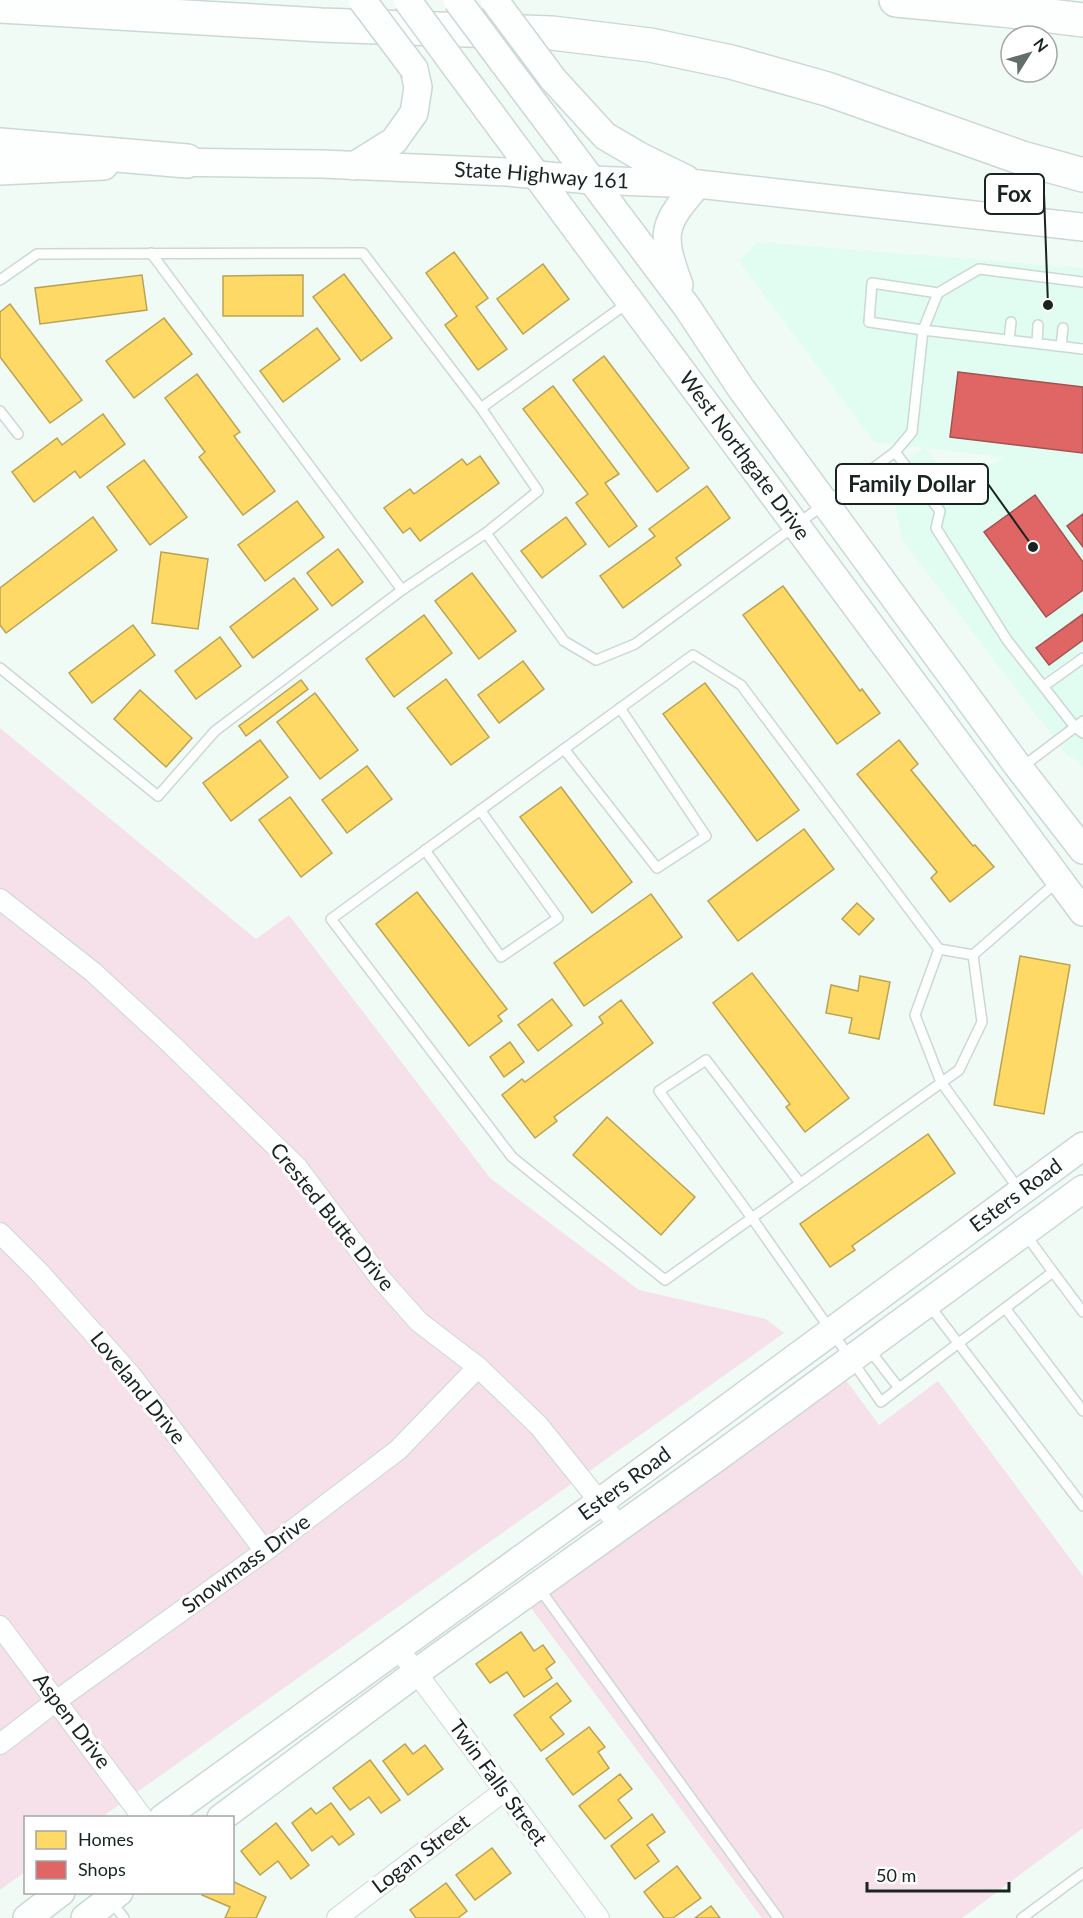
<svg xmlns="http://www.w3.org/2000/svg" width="1083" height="1918" font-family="Lato,sans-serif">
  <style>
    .built { fill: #e1fdf1; fill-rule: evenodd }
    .green { fill: #f6e1eb }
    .homes { fill: #ffd966; stroke: #baa351; stroke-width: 1.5 }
    .shops { fill: #e06666; stroke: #a45251; stroke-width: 1.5 }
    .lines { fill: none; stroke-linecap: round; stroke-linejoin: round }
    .lane-casing { stroke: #ccd8d3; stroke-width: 12 }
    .street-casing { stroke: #ccd8d3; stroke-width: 22 }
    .secondary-casing { stroke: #ccd8d3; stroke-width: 30 }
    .highway-casing { stroke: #ccd8d3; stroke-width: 36 }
    .lane { stroke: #fdfefe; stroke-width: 9 }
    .street { stroke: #fdfefe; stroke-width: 20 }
    .secondary { stroke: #fdfefe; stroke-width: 27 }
    .highway { stroke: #fdfefe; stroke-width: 33 }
    .secondary-bridge-casing { stroke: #ccd8d3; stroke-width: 30; stroke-linecap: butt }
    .secondary-bridge { stroke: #fdfefe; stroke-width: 27 }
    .labels { text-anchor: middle; stroke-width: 6; stroke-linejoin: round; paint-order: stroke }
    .street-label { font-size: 21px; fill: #182420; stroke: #fff }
    .leader { fill: none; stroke: #182420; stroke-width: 2 }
    .callout-dot { fill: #182420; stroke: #fff; stroke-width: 2 }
    .callout { fill: #fff; stroke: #182420; stroke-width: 2 }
    .callout-label { font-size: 22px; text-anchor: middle; font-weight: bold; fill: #182420 }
  </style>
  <rect width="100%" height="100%" fill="#f0fbf6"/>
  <path class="built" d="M757,242L1083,268V768L1078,761L1067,755L903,541L888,475L924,448L874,442L739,261ZM925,448L1004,457L957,488Z"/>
  <g class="green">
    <path d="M0,728L256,939L289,915L490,1178L639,1290L766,1319L784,1333L102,1817L26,1818L25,1872L0,1890Z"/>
    <path d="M843,1376L879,1425L938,1381L1083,1576V1828L962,1918H762L531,1608Z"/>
  </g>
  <g class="homes">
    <path d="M454,252L488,298L476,307L507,349L478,370L445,325L457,316L426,273Z"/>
    <path d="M543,264L569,299L523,334L497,299Z"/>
    <path d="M344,274L392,338L361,361L313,297Z"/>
    <path d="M142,275L147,310L40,324L35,288Z"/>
    <path d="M303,275V316H223V276Z"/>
    <path d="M10,304L82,400L50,423L0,357V312Z"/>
    <path d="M164,318L192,354L134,398L106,361Z"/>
    <path d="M317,328L340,359L283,402L260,371Z"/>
    <path d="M604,356L689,468L657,492L573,380Z"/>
    <path d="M197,374L240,432L234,436L275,491L243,515L199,457L205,452L165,398Z"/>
    <path d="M553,386L619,474L605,483L637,526L609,547L576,503L588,494L523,409Z"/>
    <path d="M103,414L125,444L80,478L75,471L34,502L12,472L57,438L62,445Z"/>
    <path d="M480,456L499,483L420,541L410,528L403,533L384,508L410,489L414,494L462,459L467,465Z"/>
    <path d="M144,460L187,517L150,545L107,487Z"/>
    <path d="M707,486L730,518L676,558L681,565L623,608L600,576L655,536L649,529Z"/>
    <path d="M297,501L324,537L265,581L238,545Z"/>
    <path d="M93,517L117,550L6,633L0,625V588Z"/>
    <path d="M566,517L586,544L542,578L521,551Z"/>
    <path d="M338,549L363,582L332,606L307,573Z"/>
    <path d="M161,552L208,559L198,629L152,623Z"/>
    <path d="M472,573L516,631L479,659L435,601Z"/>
    <path d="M294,578L318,609L253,658L230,627Z"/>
    <path d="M783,586L860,691L862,689L880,713L837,744L743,615Z"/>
    <path d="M424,615L452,653L394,697L366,659Z"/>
    <path d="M133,625L155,655L92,703L69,673Z"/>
    <path d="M220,637L241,666L196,699L175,671Z"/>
    <path d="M523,661L544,689L499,723L478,695Z"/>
    <path d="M446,679L489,737L451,765L407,708Z"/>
    <path d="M301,680L308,689L246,736L239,726Z"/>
    <path d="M705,683L799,810L757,841L663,714Z"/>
    <path d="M140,690L192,738L166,767L114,719Z"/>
    <path d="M315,693L358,750L320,779L277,722Z"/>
    <path d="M260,740L288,777L231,821L203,783Z"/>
    <path d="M899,740L918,764L911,770L973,846L975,845L994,867L950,902L931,878L937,872L857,774Z"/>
    <path d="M367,766L392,799L347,833L322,800Z"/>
    <path d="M561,787L632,882L592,913L520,817Z"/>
    <path d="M290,797L332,853L301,877L259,820Z"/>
    <path d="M804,829L834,869L738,941L708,901Z"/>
    <path d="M417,892L507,1009L498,1016L502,1021L469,1046L376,924Z"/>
    <path d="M651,894L682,937L584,1006L554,963Z"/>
    <path d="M857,903L874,919L859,935L842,919Z"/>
    <path d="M1020,956L1070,965L1044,1114L994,1105Z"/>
    <path d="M752,973L849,1098L805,1132L786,1107L790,1104L713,1003Z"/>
    <path d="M860,976L890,982L879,1039L849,1033L852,1018L826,1013L831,985L858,991Z"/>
    <path d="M552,999L572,1025L538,1051L518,1025Z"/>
    <path d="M621,1000L653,1043L554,1117L557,1121L535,1138L502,1095L522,1079L525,1082L603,1023L599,1017Z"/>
    <path d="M510,1042L524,1062L504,1077L490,1057Z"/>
    <path d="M607,1117L695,1197L661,1235L573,1155Z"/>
    <path d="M928,1134L955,1173L852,1246L855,1250L830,1267L800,1224Z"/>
    <path d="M521,1632L534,1651L543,1645L555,1662L546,1669L552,1678L524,1697L507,1672L490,1683L476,1664Z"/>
    <path d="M557,1683L571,1701L550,1717L564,1734L541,1751L514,1715Z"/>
    <path d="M589,1727L605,1747L598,1752L609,1768L573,1795L546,1759Z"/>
    <path d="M405,1744L413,1754L425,1745L443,1769L408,1795L383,1761Z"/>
    <path d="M370,1760L400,1800L381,1813L369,1797L350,1810L333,1788Z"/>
    <path d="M620,1774L632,1789L618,1800L632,1818L605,1839L579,1806Z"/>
    <path d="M331,1803L354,1834L339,1845L332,1836L312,1851L292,1823L311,1808L316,1814Z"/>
    <path d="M652,1814L665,1832L647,1845L659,1861L635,1879L611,1846Z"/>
    <path d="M276,1823L309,1865L291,1879L278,1861L260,1875L241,1851Z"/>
    <path d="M492,1848L511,1873L475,1900L456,1875Z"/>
    <path d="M677,1866L701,1898L673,1918H664L644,1892Z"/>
    <path d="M232,1881L266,1897L256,1918H225L230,1907L202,1895L203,1892H232Z"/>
    <path d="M446,1883L467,1911L458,1918H416L410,1910Z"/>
    <path d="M711,1906L720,1918H695Z"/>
  </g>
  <g class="shops">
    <path d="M958,372L1083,387V453L950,437Z"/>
    <path d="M1035,495L1083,562V590L1046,617L984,532Z"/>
    <path d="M1083,514V547L1067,526Z"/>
    <path d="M1083,614V640L1049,665L1036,648Z"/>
  </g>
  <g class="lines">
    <defs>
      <g id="lane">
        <path d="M151,253L402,590"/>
        <path d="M0,280L37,254L363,253L481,408L629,302"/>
        <path d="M938,293L923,330L869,322L872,283L938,293L979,269L1083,282"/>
        <path d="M1009,340L1011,322"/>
        <path d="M1037,343L1038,325"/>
        <path d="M1061,346L1063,328"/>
        <path d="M481,408L538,491L486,533"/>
        <path d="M0,411L18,434"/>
        <path d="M895,452L912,432L923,330L1083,349"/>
        <path d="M0,668L158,796L215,731L402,590L486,533L564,641L596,660L635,644L895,452L940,511L936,528L1007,640L1075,727L1083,733"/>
        <path d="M1044,686L1083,658"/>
        <path d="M564,749L657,868L706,836L620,708"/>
        <path d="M1022,767L1083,721"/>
        <path d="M425,850L501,957L558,918L480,810"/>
        <path d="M939,949L915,1015L941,1082L1020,1191"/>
        <path d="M973,955L982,1022L959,1070L665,1280L512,1157L331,919L693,655L741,685L939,949L973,955L1058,881"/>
        <path d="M800,1183L706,1060L659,1091L752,1218L881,1402L899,1388L868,1348"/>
        <path d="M1053,1272L1083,1312"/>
        <path d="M929,1305L1083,1506"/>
        <path d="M1005,1308L1083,1411"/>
        <path d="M899,1388L1053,1272L1026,1235"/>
        <path d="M539,1588L778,1918"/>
        <path d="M111,1901L124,1918"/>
        <path d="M1022,1918L1083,1873"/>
      </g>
      <g id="street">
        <path d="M0,899L93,972L172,1045L297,1167L380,1278L419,1322L478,1367L539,1426L620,1527"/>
        <path d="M0,1233L39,1272L130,1374L265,1551"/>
        <path d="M0,1626L143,1818"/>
        <path d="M398,1648L599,1918"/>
        <path d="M0,1744L56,1701L265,1551L398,1450L478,1367"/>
        <path d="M337,1918L504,1791"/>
      </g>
      <g id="secondary">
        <path d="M503,62L687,307L740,387L1017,765L1083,850"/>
        <path id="s1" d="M456,67L1083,912"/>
        <path d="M553,79L605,136L641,157L686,179"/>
        <path id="s2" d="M166,162L322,164L507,172L590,180L698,184L1083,227"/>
        <path d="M354,166L394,141L414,113L418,87L414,69"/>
        <path d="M0,171L104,166"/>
        <path d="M679,285C660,233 662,225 698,184"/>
        <path id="s3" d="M163,1818L600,1502L1083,1146"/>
        <path d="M221,1818L417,1672L719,1456L1083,1189"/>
        <path d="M27,1918L61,1892"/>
        <path d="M85,1918L119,1892"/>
      </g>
      <g id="highway">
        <path d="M896,0L1002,10L1083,20"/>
        <path d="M0,6L321,25L552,33L650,45L731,62L827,89L1022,158L1083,175"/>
        <path d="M0,145L187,161"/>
      </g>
    </defs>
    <use href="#lane" class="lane-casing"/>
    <use href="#street" class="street-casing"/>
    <use href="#secondary" class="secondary-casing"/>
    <use href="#highway" class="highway-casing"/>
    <use href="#lane" class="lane"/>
    <use href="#street" class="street"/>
    <use href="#secondary" class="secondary"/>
    <use href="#highway" class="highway"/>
    <defs>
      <g id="secondary-bridge">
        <path d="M362,0L414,69"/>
        <path d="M407,0L456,67"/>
        <path d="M457,0L503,62"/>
        <path d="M494,0L553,79"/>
      </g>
    </defs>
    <use href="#secondary-bridge" class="secondary-bridge-casing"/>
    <use href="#secondary-bridge" class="secondary-bridge"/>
  </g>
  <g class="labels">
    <g class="street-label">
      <text dy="7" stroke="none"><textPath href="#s2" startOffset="376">State Highway 161</textPath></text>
      <text dy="7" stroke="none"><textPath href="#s1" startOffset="484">West Northgate Drive</textPath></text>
      <text dy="7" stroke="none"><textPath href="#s3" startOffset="1056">Esters Road</textPath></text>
      <text transform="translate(332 1217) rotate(51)" y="7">Crested Butte Drive</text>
      <text transform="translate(138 1388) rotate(51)" y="7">Loveland Drive</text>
      <text dy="7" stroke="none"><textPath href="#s3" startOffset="570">Esters Road</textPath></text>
      <text transform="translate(246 1564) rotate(-36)" y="7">Snowmass Drive</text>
      <text transform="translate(72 1721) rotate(53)" y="7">Aspen Drive</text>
      <text transform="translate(498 1783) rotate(54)" y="7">Twin Falls Street</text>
      <text transform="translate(421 1854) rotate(-37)" y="7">Logan Street</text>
    </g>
  </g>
  <path class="leader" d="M1048 305L1044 194M1033 547L988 484"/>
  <g class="callout-dot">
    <circle cx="1048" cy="305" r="6"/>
    <circle cx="1033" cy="547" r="6"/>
  </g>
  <g class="callout">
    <rect x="985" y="174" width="59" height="40" rx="6"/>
    <rect x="836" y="464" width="152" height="40" rx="6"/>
  </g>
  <g class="callout-label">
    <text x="1014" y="202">Fox</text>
    <text x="912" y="492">Family Dollar</text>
  </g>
  <rect x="24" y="1816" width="210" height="78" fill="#ffffff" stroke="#a3a7a6" stroke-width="1.5"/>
  <rect x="36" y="1831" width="30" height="18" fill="#ffd966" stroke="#a3a7a6" stroke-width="1.5"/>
  <text x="78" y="1846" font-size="18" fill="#182420">Homes</text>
  <rect x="36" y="1861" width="30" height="18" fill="#e06666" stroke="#a3a7a6" stroke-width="1.5"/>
  <text x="78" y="1876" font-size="18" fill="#182420">Shops</text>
  <g transform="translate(1029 54) rotate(53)"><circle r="28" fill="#ffffff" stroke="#a3a7a6" stroke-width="1.5"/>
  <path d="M0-4.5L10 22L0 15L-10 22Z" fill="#646f6b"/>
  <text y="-9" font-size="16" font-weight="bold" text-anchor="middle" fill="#182420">N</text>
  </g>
  <path d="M867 1882v9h142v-9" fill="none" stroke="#182420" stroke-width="3"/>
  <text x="876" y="1882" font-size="18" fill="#182420" stroke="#ffffff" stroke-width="4.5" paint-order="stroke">50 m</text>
</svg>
